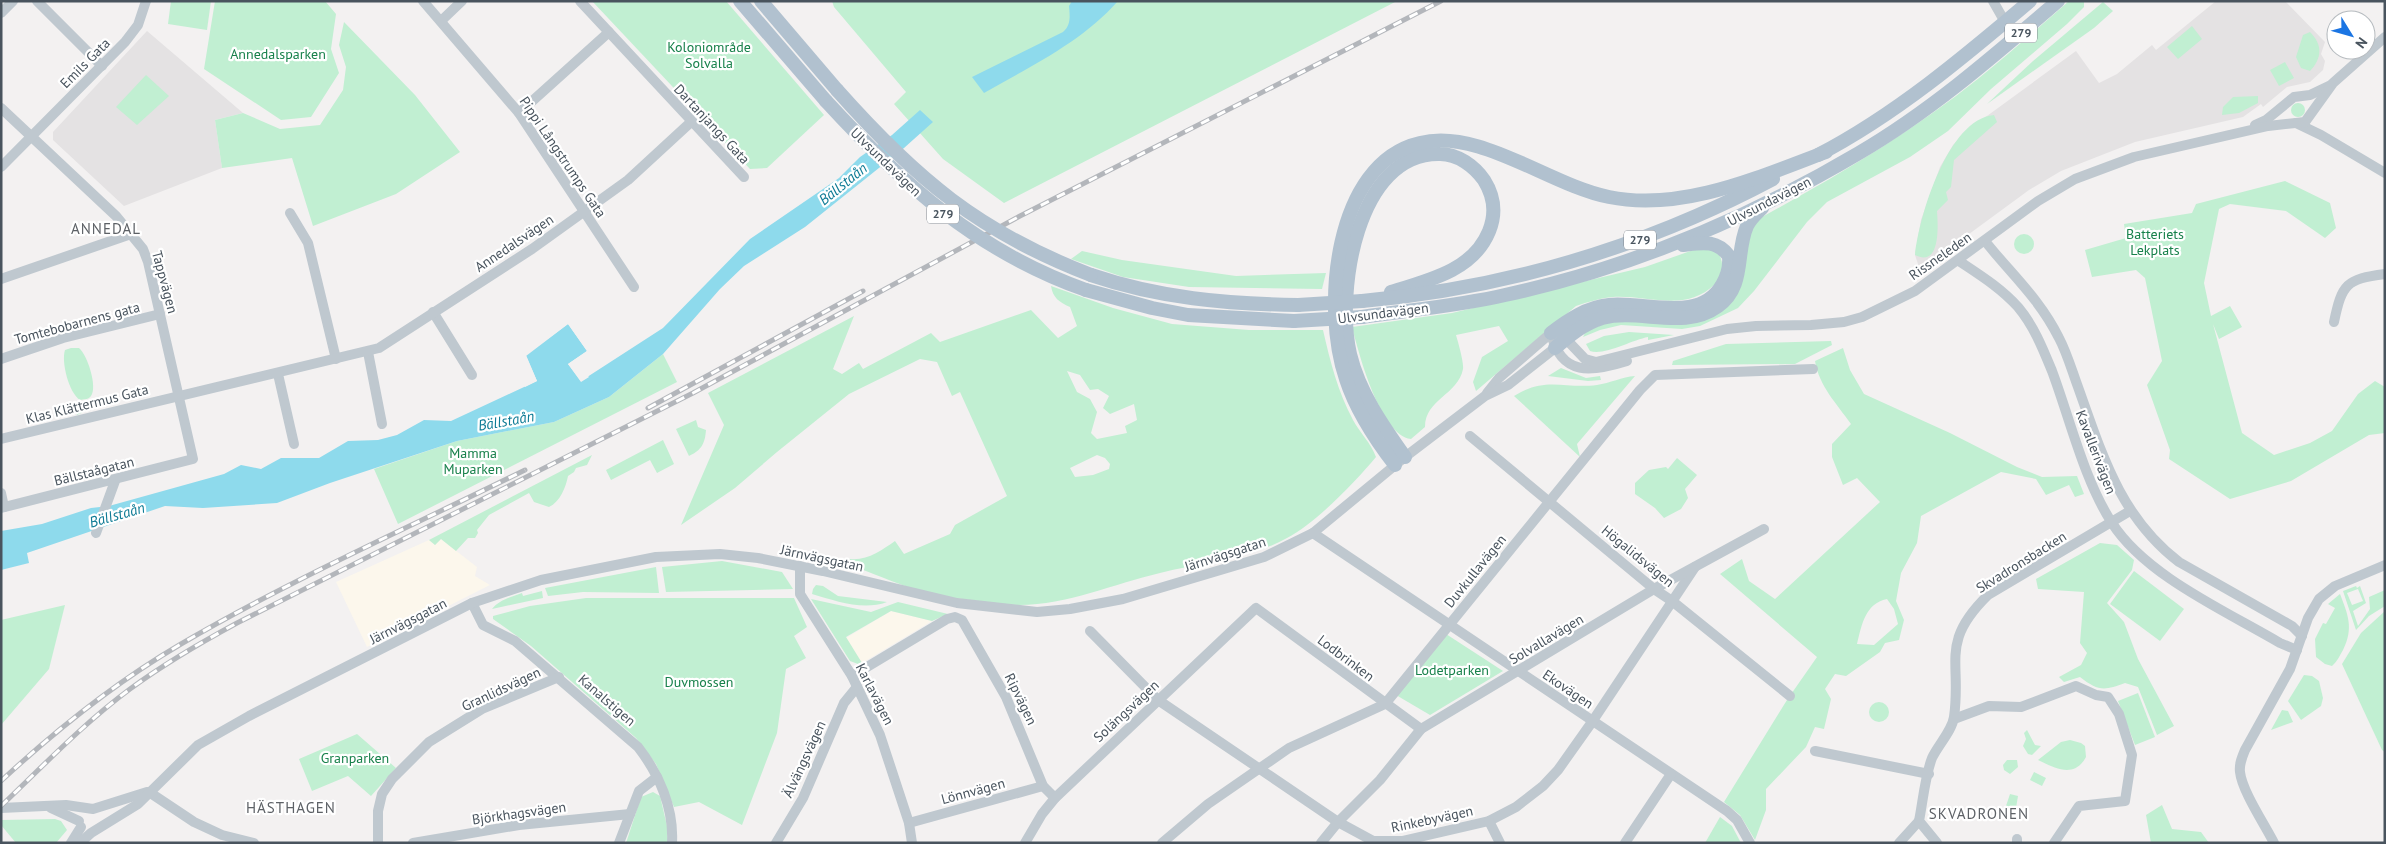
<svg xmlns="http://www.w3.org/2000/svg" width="2386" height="844" font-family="'PT Sans',sans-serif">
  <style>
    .commercial { fill: #fcf7ec }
    .education { fill: #e4e2e3 }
    .green { fill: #c1efd2; fill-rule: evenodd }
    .water { fill: #8edaec }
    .pier { fill: #f3f1f1 }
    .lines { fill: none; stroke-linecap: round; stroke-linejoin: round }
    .minor { stroke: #bfc8cf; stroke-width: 10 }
    .major { stroke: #b1c1cf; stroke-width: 14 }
    .rail-casing { stroke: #b3b6bb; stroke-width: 5 }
    .rail { stroke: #fff; stroke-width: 3; stroke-dasharray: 9; stroke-linecap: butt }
    .major-bridge { stroke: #b1c1cf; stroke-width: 14 }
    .labels { text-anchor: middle; stroke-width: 4.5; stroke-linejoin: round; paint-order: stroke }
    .shield { fill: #fff; stroke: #80878e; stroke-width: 1 }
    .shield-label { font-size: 12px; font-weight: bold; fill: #49545e }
    .park-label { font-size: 14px; fill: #18814b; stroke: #fff }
    .street-label { font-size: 14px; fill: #49545e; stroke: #fff }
    .water-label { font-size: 15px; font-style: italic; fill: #0e7b95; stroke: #fff }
    .neighbourhood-label { font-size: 15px; letter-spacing: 1px; fill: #5d6166; stroke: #fff }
  </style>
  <rect width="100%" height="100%" fill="#f3f1f1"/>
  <g class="commercial">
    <path d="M441,539L477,567L475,576L490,585L367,647L336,582L429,540L435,545Z"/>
    <path d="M891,611L932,621L862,663L846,638Z"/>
  </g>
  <g class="education">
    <path d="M2216,1H2285L2325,42L2321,54L2325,61L2323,70L2310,82L2287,87L2263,107L2261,104L2243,117L2135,142L2061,171L2029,190L1920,270L1915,255L1921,220L1940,167L1953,145L1965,132L2076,51L2099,83L2117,74L2152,45L2156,50Z"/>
    <path d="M147,31L243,113L215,120L222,168L124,206L53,140V132Z"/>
  </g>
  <g class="green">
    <path d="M171,1H211L207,30L168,24Z"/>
    <path d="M215,1H325L336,14L331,49L339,73L311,117L281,120L204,69Z"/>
    <path d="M592,1H726L824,115L767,168L750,169Z"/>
    <path d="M832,1H1397L1004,203L943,159L894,104L906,92L834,7Z"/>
    <path d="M2069,1H2084V7L2067,24L1991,89L1948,131L1910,157L1827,202L1807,222L1754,291L1738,308L1700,326L1682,329L1621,325L1600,330L1583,337L1586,331L1612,321L1690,322L1746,241L1754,225L1762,217C1837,176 1912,132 1979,78C2010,53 2039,27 2069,1Z"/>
    <path d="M2103,2L2113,11L2094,28L1987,104L2033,61Z"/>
    <path d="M344,22L415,95L460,152L396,194L313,226L292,158L222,168L215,120L243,113L280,129L320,125L343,90L346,67L339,45Z"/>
    <path d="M2192,26L2202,39L2178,59L2167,47Z"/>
    <path d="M2310,32C2323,45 2322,58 2310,71L2301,68L2296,57L2303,35Z"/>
    <path d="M2285,62L2294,78L2279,86L2270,70Z"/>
    <path d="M146,75L169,96L137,125L116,107Z"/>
    <path d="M2258,96V103L2239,113L2222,115L2223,107L2233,97Z"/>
    <circle cx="2298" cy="110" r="7"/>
    <path d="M1994,115L1997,122L1954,160L1951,187L1946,192L1948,200L1937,211C1938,225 1941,268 1915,255C1919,216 1948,119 1994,115Z"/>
    <path d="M2285,181L2330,203L2336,228L2325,238L2286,211L2230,204L2219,209L2204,283L2211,316L2230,306L2242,327L2219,339L2213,324L2242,433L2274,455L2310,443L2332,431L2358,394L2375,381L2385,387V433L2369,435L2291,481L2230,499L2169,459L2170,450L2147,385L2162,361L2145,278L2136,270L2092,277L2085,250L2126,238L2124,224L2192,213L2196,204Z"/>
    <circle cx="2024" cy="244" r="10"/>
    <path d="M1699,248C1708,249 1719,249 1721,259C1724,267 1720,278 1715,284C1686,313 1649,295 1613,297C1600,298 1588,302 1576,306L1476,391L1473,382L1482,357L1508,341L1499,326L1456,335C1458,342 1464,362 1463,369C1458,395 1425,399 1425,427L1411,439C1380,435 1359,354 1352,327L1452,313L1645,267Z"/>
    <path d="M1082,251L1122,260L1236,276L1326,273L1322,289L1189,287L1123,277L1071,259Z"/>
    <path d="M1051,286L1113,308L1172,324L1249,330H1323C1330,361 1338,392 1353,420C1360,433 1371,443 1376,457C1356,481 1315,524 1287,538C1252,558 1200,563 1160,573C1108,585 1057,610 1002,604C971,600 935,597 905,586C885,579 866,570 845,564L850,559C867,561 882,550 895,541L904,554L950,534L955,525L1007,496L960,392L952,396L937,362L920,359L849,394L777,452L735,488L681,525L724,425L708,393L854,316L833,369L842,374L859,363L863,369L931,333L940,342L1031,310L1058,338L1077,326L1070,307C1059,302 1053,298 1051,286ZM1067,371L1080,375L1090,390L1098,389L1109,396L1103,408L1110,414L1134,404L1137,420L1125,426L1127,433L1097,439L1091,433L1097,412L1090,399L1077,392ZM1097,455L1105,458L1110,464L1109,469L1093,475L1075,477L1070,468Z"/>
    <path d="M1629,332L1674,335L1648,340V337C1632,340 1604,356 1590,351L1586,344L1604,336Z"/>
    <path d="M1831,341L1832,345L1795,364L1672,365L1673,361L1726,344Z"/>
    <path d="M71,348H79C87,354 98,387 91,396C88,400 84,399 80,400C69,393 61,362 65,350Z"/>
    <path d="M1843,348L1850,370L1864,394L1950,433L2017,467L2042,477L2077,476L2084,494L2075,497L2069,485L2046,495L2036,479L2001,472L1921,516L1917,543L1901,573L1896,601L1904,620L1899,640L1885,643L1880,652L1846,676L1835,674L1825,689L1831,699L1824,729L1815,727L1806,747L1766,789V810L1755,840L1740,815L1724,802L1787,700L1817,657L1720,574L1742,559L1749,581L1775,599L1880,502L1857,478L1843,485L1832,457V444L1851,424C1837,404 1819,386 1815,361ZM1887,599L1894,609L1898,624L1874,645L1857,644C1862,624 1865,604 1887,599Z"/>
    <path d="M663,354L677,382L398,524L374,469L457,441L554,422L609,397Z"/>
    <path d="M1561,368L1586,378L1600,376L1601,380L1588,381L1548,376Z"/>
    <path d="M1635,376L1577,444L1580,457L1514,396C1546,376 1563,389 1597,385C1610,383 1622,377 1635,376Z"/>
    <path d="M73,402H82L86,407L85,411L77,415Z"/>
    <path d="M696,420L698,427L706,430C705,443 702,450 689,456L676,429Z"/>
    <path d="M663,440L674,464L657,473L650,460L611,480L606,470Z"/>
    <path d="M592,455L587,465L576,468L574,472L568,476C566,487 560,502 549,507L534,502L529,493L489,515L477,530L478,533L475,538H468L456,551L441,539L435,545L429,540Z"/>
    <path d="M1677,458L1697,475L1685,489L1688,498L1681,509L1664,518L1655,508L1635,494V483L1649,470L1666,467L1668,469Z"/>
    <path d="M2100,543L2117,545L2134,560L2132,570L2107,603L2124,622L2138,659L2174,726L2157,735L2138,687L2125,683C2104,691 2098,691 2080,677L2064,682L2059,677L2081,665L2087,653L2080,643L2084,592L2038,589L2036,579Z"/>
    <path d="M722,561L782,572L793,589L666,592L662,567Z"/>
    <path d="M656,567L659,593L583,592L548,596L545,588Z"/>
    <path d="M2134,571L2184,609L2160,641L2110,604Z"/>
    <path d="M816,585L823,586L838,596L887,602C863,611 836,601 812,594L813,589Z"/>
    <path d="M2356,586L2357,588L2360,586L2366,603L2353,611L2358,626L2370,609L2369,597L2385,590V606L2369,616L2356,630L2343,591ZM2358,589L2363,601L2352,605L2347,593Z"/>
    <path d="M542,591L543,598L492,609C499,600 511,597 522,593L523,596Z"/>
    <path d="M2340,594C2348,615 2354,628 2343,650C2340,655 2337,662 2332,666L2325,664L2316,657L2315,639L2323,623L2326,624L2335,608L2328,604Z"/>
    <path d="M586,598H794L807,627L794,636L806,658L786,669L777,733L742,825L699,802L674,807L656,764L636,738L531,646L493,619V616L530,606Z"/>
    <path d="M811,599L871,612L898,602L948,614L932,621L891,611L846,637L862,663L858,664L850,661Z"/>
    <path d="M65,605L49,669L1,725V620Z"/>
    <path d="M2385,611V752L2382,750L2342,664L2361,633Z"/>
    <path d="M1446,634L1503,671L1430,715L1396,695Z"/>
    <path d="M2304,675L2312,676L2319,681L2323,698L2321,706L2301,720L2288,701Z"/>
    <path d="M2138,693L2155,737L2135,745L2118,701Z"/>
    <circle cx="1879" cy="712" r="10"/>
    <path d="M2282,710L2288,711L2293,722L2271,730Z"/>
    <path d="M2027,730L2035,745L2041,746L2032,755L2028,754L2023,746L2026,739L2024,733Z"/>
    <path d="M357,734L396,768L371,796L348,776L312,791L299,759Z"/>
    <path d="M2070,740L2081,743L2085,746L2086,757C2074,779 2055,768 2038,760L2061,742Z"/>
    <path d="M2007,760H2017L2018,767L2010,774L2004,770L2003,765Z"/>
    <path d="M2034,772L2046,778L2042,786L2030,780Z"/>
    <path d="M653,792L660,796L667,826L668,843H626L641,797Z"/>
    <path d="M2010,794L2018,796L2016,808L2006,806Z"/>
    <path d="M2162,805L2172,829L2201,832L2209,843H2151L2146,815Z"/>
    <path d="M1720,817L1732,826L1741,843H1705Z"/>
    <path d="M55,819L61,821L67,830L56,843H16L1,825V820Z"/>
  </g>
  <g class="water">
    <path d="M1072,1H1118C1082,42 1031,66 984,93L972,77L1063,32C1071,25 1070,16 1069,6Z"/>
    <path d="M920,110L933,122L904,148L805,227L744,266L720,289L663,354L609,397L554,422L457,441L330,483L277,503L203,508L165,506L27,553L29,563L1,570V531L42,524L91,508L109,506L224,474L241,465L261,469L281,458H319L348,441L378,440L397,435L424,420L451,421L537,381L526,356L568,324L587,351L568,364L581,381L663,328L750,239L839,178L860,157L892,135Z"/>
  </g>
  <path class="pier" d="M567,322H570L590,351L572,365L581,378L587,375L589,377L581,382L568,364L587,351L568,324L526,355L537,381L525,387L524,385L534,380L524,354Z"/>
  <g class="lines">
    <g class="minor">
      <path d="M37,1L102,66"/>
      <path d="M423,1L519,113L634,287"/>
      <path d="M580,1L744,177"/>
      <path d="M1993,1L2005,22"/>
      <path d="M1,13L13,1"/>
      <path d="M441,21L462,1"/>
      <path d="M1,108L116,216L143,249L148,262L193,459L1,508"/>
      <path d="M519,113L609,32"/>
      <path d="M2296,123L2321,135L2385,173"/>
      <path d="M2255,125L2266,120L2294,97L2310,95L2331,85"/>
      <path d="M1,167L125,42L138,25L146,1"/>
      <path d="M290,213L308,243L336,359"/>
      <path d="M1985,241C2012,275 2039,298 2059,338C2067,353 2072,371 2078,387C2102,454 2120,517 2179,562L2292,626L2302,636"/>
      <path d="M1959,261C1980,275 2001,288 2018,307C2034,326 2043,349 2052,371C2070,419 2084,480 2112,523C2146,576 2226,611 2280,643L2297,650"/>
      <path d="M1,279L131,234"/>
      <path d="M433,312L472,375"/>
      <path d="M2334,322C2342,284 2346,279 2385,274"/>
      <path d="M1551,333C1561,377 1592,372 1627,361"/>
      <path d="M1561,337L1565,338L1585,359L1596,362L1727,329L1756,326L1811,325L1844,322L1862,317L1915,291L2038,201L2075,179L2134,157L2268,126L2305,122L2333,83L2385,37"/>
      <path d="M368,352L382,424"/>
      <path d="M1,359L63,338L160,314"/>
      <path d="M278,374L294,444"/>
      <path d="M1487,393L1499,378L1551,333"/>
      <path d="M1470,436L1654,589L1672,601L1790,696"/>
      <path d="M1,439L379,348L532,249L628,180L691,122"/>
      <path d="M1,493L4,507"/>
      <path d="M96,533L115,481"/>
      <path d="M1313,533L1727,811L1737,820L1750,843"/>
      <path d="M800,566V594L852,676L880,735L909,823L912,843"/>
      <path d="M472,603L483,625L515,641L638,747C659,774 674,808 672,843"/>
      <path d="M1090,631L1158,700L1338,822L1373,841H1402L1489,821L1516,807L1543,786L1558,770L1592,722L1695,567"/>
      <path d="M852,676L947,619L955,617L962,620L1006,697L1043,786L1055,798"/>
      <path d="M1954,719L1989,706L2021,707L2076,686L2096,695L2108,697L2119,714L2132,755L2125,801L2079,806L2054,843"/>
      <path d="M1815,751L1929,774"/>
      <path d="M149,792L194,822L222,835L254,843"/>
      <path d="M1,808L66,805L93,809L147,792"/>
      <path d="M51,808L79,821"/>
      <path d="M1489,821L1500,843"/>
      <path d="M909,823L1043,786"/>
      <path d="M71,843L81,827"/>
      <path d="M80,843L91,833L138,804L198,745L249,716L472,603L541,580L656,557L720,554L758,558L823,571L957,603L1037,612L1070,609L1123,599L1264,557L1313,533L1405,457L1485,396L1508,385L1555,348"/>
      <path d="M378,843V811L382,794L392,779L429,742L482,709L559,677"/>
      <path d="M413,843L519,825L630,814"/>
      <path d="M619,843L639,791L657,777"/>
      <path d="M776,843L803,798L844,703L857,687"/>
      <path d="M1025,843L1042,814L1055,798L1256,608L1421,729"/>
      <path d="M1162,843L1208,804L1289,748L1385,704L1640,390L1655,375L1813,369"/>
      <path d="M1321,843L1338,822L1380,780L1421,729L1654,589L1764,529"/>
      <path d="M1625,843L1671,774"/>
      <path d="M1899,843L1919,821"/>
      <path d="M1937,843L1919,821C1923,801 1925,776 1932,758C1938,745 1952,731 1954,717C1962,661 1939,643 1988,595L2130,511"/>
      <path d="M2017,843V839"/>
      <path d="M2274,843C2265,825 2242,791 2240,772C2239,764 2242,757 2245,750L2290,669L2308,618L2319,599L2335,586L2385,565"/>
    </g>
    <g class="major">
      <path d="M740,1L826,101"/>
      <path d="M761,1L837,90"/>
      <path d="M1818,155C1895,115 1964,57 2030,1"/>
      <path d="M1091,275C1159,298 1226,304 1298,305"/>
      <path d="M1086,290L1152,308L1188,315L1294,321"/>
      <path d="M1391,292C1411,286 1433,280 1452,270C1486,252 1506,215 1484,180C1474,166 1458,154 1440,154C1356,152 1336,293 1350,354C1359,392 1383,426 1405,457"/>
      <path d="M1362,301C1508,288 1643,248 1773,179"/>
      <path d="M1362,317C1410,310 1458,306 1505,295C1630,268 1749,218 1859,153C1931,111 1995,55 2058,1"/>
      <path d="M1551,333C1568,320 1587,307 1609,305C1645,301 1700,324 1722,285C1728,275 1730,267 1729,256C1716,239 1701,243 1683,245"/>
      <path d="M1555,348C1570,335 1583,324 1602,318C1640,308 1684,331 1718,306C1746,286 1735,253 1747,226C1750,219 1756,214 1762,208"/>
      <path d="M1395,465C1375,439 1356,410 1346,379C1322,310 1333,163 1420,143C1480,128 1549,185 1609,197C1682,212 1759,177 1826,152"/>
    </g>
    <defs>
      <g id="rail">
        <path d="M648,408L863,291"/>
        <path d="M1,781C56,730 116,682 181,644C292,579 410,527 525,470"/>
        <path d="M1,806C43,766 84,723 130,689C164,664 200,643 237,623L693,393L1020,216L1441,1"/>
      </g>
    </defs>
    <use href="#rail" class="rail-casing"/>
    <use href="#rail" class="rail"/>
    <g class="major-bridge">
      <path d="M837,90C916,179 979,232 1091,275"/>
      <path d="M826,101C902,184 978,252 1086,290"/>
      <path d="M1298,305L1362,301"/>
      <path d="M1294,321L1362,317"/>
    </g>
  </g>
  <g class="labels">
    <g class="shield">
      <rect x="2005" y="23.5" width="32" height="19" rx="4"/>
      <rect x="927" y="204.5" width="32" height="19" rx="4"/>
      <rect x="1624" y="230.5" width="32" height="19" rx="4"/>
    </g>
    <g class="shield-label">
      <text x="2021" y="37">279</text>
      <text x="943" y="218">279</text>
      <text x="1640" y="244">279</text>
    </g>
    <g class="park-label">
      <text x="709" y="52">Koloniområde<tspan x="709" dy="16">Solvalla</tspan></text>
      <text x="278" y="59">Annedalsparken</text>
      <text x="2155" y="239">Batteriets<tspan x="2155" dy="16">Lekplats</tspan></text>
      <text x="473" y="458">Mamma<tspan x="473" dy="16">Muparken</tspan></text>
      <text x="1452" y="675">Lodetparken</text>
      <text x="699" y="687">Duvmossen</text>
      <text x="355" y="763">Granparken</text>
    </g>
    <g class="street-label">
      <text transform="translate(85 63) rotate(-45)" y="5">Emils Gata</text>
      <text transform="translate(712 124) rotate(47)" y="5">Dartanjangs Gata</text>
      <text transform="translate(563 157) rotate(56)" y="5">Pippi Långstrumps Gata</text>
      <text transform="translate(886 162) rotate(44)" y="5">Ulvsundavägen</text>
      <text transform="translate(1769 201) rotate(-27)" y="5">Ulvsundavägen</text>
      <text transform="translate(514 243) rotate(-34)" y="5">Annedalsvägen</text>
      <text transform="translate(1940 256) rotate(-35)" y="5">Rissneleden</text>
      <text transform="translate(165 282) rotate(75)" y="5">Tappvägen</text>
      <text transform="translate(1383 313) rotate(-7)" y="5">Ulvsundavägen</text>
      <text transform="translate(77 323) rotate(-15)" y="5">Tomtebobarnens gata</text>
      <text transform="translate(87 404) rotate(-14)" y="5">Klas Klättermus Gata</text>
      <text transform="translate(2096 452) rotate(69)" y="5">Kavallerivägen</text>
      <text transform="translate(94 471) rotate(-14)" y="5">Bällstaågatan</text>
      <text transform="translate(1225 554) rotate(-18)" y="5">Järnvägsgatan</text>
      <text transform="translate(1638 556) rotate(39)" y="5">Högalidsvägen</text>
      <text transform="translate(822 558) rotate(12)" y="5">Järnvägsgatan</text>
      <text transform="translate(2021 562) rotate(-32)" y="5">Skvadronsbacken</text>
      <text transform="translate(1475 571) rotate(-51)" y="5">Duvkullavägen</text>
      <text transform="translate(408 621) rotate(-27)" y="5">Järnvägsgatan</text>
      <text transform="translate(1546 639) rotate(-31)" y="5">Solvallavägen</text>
      <text transform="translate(1346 658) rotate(37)" y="5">Lodbrinken</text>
      <text transform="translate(501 689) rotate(-25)" y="5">Granlidsvägen</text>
      <text transform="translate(1568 689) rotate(34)" y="5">Ekovägen</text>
      <text transform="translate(875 694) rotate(63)" y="5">Karlavägen</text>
      <text transform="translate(1021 699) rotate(64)" y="5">Ripvägen</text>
      <text transform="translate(607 700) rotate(41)" y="5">Kanalstigen</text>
      <text transform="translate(1126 711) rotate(-43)" y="5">Solängsvägen</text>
      <text transform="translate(804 759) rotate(-65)" y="5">Älvängsvägen</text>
      <text transform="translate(973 791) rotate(-15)" y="5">Lönnvägen</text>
      <text transform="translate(519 813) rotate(-8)" y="5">Björkhagsvägen</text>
      <text transform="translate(1432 819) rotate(-12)" y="5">Rinkebyvägen</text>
    </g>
    <g class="water-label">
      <text transform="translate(843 184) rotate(-39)" y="5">Bällstaån</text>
      <text transform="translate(506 421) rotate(-10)" y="5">Bällstaån</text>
      <text transform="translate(117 515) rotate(-16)" y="5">Bällstaån</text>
    </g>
    <g class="neighbourhood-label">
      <text x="106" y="234">ANNEDAL</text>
      <text x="291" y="813">HÄSTHAGEN</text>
      <text x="1979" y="819">SKVADRONEN</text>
    </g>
  </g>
  <rect width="2386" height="844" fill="none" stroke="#49545e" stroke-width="5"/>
  <g transform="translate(2351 35) rotate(127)"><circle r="24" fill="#ffffff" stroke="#b6bbbf"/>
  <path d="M0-4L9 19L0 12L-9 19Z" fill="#1b75e3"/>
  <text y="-8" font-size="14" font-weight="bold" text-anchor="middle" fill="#49545e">N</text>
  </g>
</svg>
